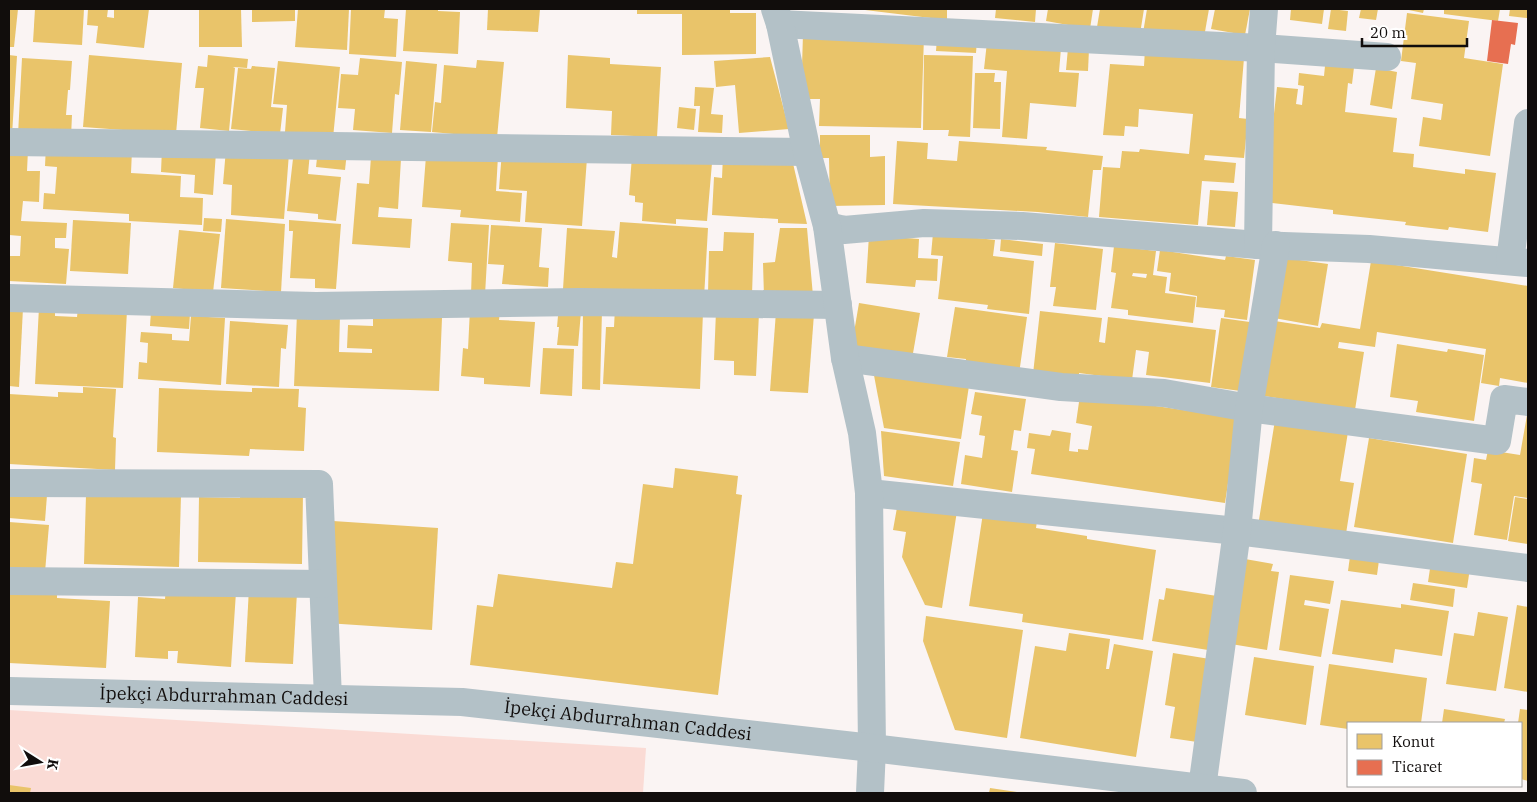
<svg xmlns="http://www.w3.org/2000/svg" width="1537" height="802" font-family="'IBM Plex Serif',serif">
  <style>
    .green { fill: #fadbd5 }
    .homes { fill: #e9c46a; fill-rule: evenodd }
    .shops { fill: #e76f51 }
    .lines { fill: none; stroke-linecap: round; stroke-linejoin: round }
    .minor { stroke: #b3c1c7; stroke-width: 28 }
    .tertiary { stroke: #b3c1c7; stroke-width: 28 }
    .labels { text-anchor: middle; stroke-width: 5; stroke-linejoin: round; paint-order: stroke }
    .street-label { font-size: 18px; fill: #110d0c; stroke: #fff }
  </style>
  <rect width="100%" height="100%" fill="#faf4f3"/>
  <path class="green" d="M9,710L646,748L643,793H9Z"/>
  <g class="homes">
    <path d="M9,9H18L14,47H9Z"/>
    <path d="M35,9H84L82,45L33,42Z"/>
    <path d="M88,9H108L107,17L114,18V9H149L144,48L96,43L98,26L87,25Z"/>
    <path d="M199,9H241L242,47H199Z"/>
    <path d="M252,9H295V21L252,22Z"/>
    <path d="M298,9H349L347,50L295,47Z"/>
    <path d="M351,9H385L384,18L398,19L396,57L349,54Z"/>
    <path d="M406,9H438V11L460,12L458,54L403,51Z"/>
    <path d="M488,9H540L538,32L487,30Z"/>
    <path d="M637,9H730V13H756V54L682,55V14H637Z"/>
    <path d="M865,9H947V20L865,10Z"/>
    <path d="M996,9L1009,10V9H1036L1035,22L995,18Z"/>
    <path d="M1048,9H1093L1090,29L1046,21Z"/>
    <path d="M1100,9H1144L1140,34L1097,27Z"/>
    <path d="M1147,9H1209L1203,43L1143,33Z"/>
    <path d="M1215,9H1250L1245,35L1211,29Z"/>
    <path d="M1291,9H1324L1322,24L1290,20Z"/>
    <path d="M1331,9L1348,11L1346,31L1328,29Z"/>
    <path d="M1361,9H1378L1376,20L1359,18Z"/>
    <path d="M1404,9H1424L1423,13Z"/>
    <path d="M1444,9H1500L1498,21L1444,14Z"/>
    <path d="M1510,9H1528L1527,18L1509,16Z"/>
    <path d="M1407,13L1469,21L1464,58L1503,64L1490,156L1419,146L1423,117L1441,120L1443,104L1411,99L1416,63L1401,61Z"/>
    <path d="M803,34L924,36L921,128L819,126L820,99H801Z"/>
    <path d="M937,38L977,40L976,53L936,51Z"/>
    <path d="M987,42L1061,48L1059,72L1079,73L1076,107L1030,103L1027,139L1002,137L1007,71L984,69Z"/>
    <path d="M1068,48L1089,49L1088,71L1066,70Z"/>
    <path d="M1145,49L1244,58L1239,118L1248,119L1244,158L1205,155L1204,160L1236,163L1234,183L1202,181L1198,225L1099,217L1103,167L1120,168L1122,151L1139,152L1140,149L1189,154L1193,114L1139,109L1138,127L1125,126L1124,136L1103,135L1110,64L1144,66Z"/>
    <path d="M9,55L17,56L12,135H9Z"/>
    <path d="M89,55L182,63L176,134L83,127Z"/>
    <path d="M208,55L248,59L247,68L233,67L235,68L229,131L200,128L204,88H195L198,66L207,67Z"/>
    <path d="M568,55L610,58V64L661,67L657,137L611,135L612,111L566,108Z"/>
    <path d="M924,55L973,56L970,137L948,136L949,130H923Z"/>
    <path d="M1326,56L1355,59L1352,84L1348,83L1345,112L1397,118L1393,152L1414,154L1413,167L1465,174V169L1496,173L1488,232L1449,227L1448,230L1405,225L1406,222L1333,214V210L1264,202L1277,87L1298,89L1296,104L1302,105L1304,86L1298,85L1299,73L1324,76Z"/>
    <path d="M770,57L789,129L739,133L735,85L716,87L714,61Z"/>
    <path d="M22,58L72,61L70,90H68L66,115H72L71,137L18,135Z"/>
    <path d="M360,58L402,62L399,95L395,94L392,133L353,130L355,109L338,108L341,74L358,75Z"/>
    <path d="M477,60L504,62L497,138L432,132L435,102L441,103L444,65L476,68Z"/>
    <path d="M278,61L340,67L333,138L285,132L287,105L273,104Z"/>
    <path d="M406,61L437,64L431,132L400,130Z"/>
    <path d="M252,66L275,68L271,107L283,108L280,134L231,129L238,68L251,69Z"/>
    <path d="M1376,68L1397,72L1392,109L1370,105Z"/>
    <path d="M975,73H995L994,82H1001L1000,129L973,128Z"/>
    <path d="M695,87L714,88L711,114L723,115L722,133L698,132L700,106H694Z"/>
    <path d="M679,107L696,109L694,130L677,128Z"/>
    <path d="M820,135H870V157L885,156V205L830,206L829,158H820Z"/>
    <path d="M897,141L928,143L927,159L957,161L959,141L1047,147L1046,150L1103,156L1101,170H1093L1088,217L1038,212L893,204Z"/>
    <path d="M46,145L132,150L131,173L181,176L180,197L203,198L202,225L129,221V214L43,209L44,193L55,194L57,167L45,166Z"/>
    <path d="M162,148L216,152L213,195L194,193L195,175L161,172Z"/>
    <path d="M9,149L28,150L27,171H40L39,202L23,201L21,221L67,223L66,238H55V248L69,249L66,284L9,281V256H20L21,236L9,235Z"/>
    <path d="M226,149L289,153L284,219L231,215L232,185L223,184Z"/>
    <path d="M318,149L347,152L345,170L316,167Z"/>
    <path d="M294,150L310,152L308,174L341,177L336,221L318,219V214L287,211Z"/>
    <path d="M502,151L587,158L582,226L525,222L527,191L499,189Z"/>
    <path d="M723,155L792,159L807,224L778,223V219L712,215L714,177L722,178Z"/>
    <path d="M426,156H498L496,191L522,193L520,222L460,217L461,210L422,207Z"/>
    <path d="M632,156L712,163L707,221L676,219V224L642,221L643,203L635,202V196L629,195Z"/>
    <path d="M371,157L401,159L398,209L379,207L378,217L412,219L410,248L352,244L357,183L369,184Z"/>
    <path d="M1210,190L1238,192L1235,227L1207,225Z"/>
    <path d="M204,218L222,219L221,232L203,231Z"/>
    <path d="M226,219L285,224L281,292L221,288Z"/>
    <path d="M73,220L131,223L128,274L70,271Z"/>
    <path d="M289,220L341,224L336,289L315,288V279L290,278L293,231H289Z"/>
    <path d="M620,222L708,228L704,298L563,289L567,228L615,231L612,257L617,258Z"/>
    <path d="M451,223L489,225L485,295H471L472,263L448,261Z"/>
    <path d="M491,225L542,228L539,267L549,268L548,287L502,284L504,265L488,264Z"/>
    <path d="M780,228H807L813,296L764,297L763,263L775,262Z"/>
    <path d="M179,230L220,234L213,292L173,288Z"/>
    <path d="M724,232L754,233L752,295L708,294L709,251H723Z"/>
    <path d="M933,233L995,240L993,256L1034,261L1029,314L987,309L988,305L938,299L943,256L931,255Z"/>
    <path d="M869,235L919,239L918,258L938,259L937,281L916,280L915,287L866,283Z"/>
    <path d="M1001,239L1043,244L1042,256L1000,251Z"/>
    <path d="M1055,243L1103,249L1096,310L1053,306L1056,287H1050Z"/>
    <path d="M1114,246L1156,251L1153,275L1167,277L1165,293L1196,297L1193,323L1128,315V310L1111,308L1116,273L1111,272ZM1133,273L1147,274L1146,278L1132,276Z"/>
    <path d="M1160,250L1225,260L1226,256L1255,260L1247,320L1224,317L1225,310L1196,307L1197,296L1169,291L1171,273L1157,271Z"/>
    <path d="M1278,257L1328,264L1318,326L1269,317Z"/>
    <path d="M1371,261L1528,286V383L1500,378L1499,386L1481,383L1486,349L1377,332L1375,347L1339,342L1338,348L1364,352L1355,410L1257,395L1269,320L1320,328L1322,323L1360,329Z"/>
    <path d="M859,303L920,313L912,359L851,350Z"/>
    <path d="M9,307L23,308L19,387L9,386Z"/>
    <path d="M39,307L55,308V316L77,317L78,308L127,310L123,388L35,384Z"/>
    <path d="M955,307L1027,317L1019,374L965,366L966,359L947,357Z"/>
    <path d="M615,308L703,312L700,389L603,384L606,327H614Z"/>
    <path d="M470,309L500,311L499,320L535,322L530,387L484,384V378L461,376L463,348L468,349Z"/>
    <path d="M583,310H602L600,390L582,389Z"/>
    <path d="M151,311L190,313L189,329L150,326Z"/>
    <path d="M716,311L759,313L756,376L734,375V361L714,360Z"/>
    <path d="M1040,311L1102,318L1099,342L1105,343L1108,317L1216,330L1210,383L1146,375L1149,352L1136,350L1132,380L1079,373V379L1033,374Z"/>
    <path d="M581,312L578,346L557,345L559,327H557L558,316H551Z"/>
    <path d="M776,312L814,314L808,393L770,391Z"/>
    <path d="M297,313L340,315L339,352L372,353V349L347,348L348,325L373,326V316L442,318L439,391L294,386Z"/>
    <path d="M191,316L225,318L221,385L138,379L139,362L147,363L148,343L140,342L141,332L172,334V340L189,341Z"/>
    <path d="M1221,318L1257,323L1248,392L1211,387Z"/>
    <path d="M230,321L288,325L286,349L281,348L279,387L226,384Z"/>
    <path d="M1397,344L1447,352L1448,349L1484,355L1474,421L1416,412L1418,401L1390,397Z"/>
    <path d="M543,348L574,349L572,396L540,394Z"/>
    <path d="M872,365L970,379L961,439L884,428Z"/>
    <path d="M83,387L116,389L113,437L116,438L115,470L9,464V394L58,397V392L83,393Z"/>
    <path d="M159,388L252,392V388L299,389L298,407L306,408L304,451L250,449L249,456L157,452Z"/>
    <path d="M975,392L1026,399L1021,431L1014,430L1011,450L1018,451L1012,492L961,484L965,455L982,458L985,436L979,435L982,416L971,414Z"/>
    <path d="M1080,395L1238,418L1225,503L1031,474L1035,449L1027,448L1029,433L1050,436L1052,430L1071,433L1069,451L1078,452V449L1088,450L1092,426L1076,423Z"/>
    <path d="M1527,415L1528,498L1514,496L1507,540L1474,535L1482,484L1471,482L1474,458L1486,460L1488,450L1520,455Z"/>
    <path d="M1275,420L1348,432L1340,481L1354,483L1345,540L1258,526Z"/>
    <path d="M881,431L960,442L953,486L884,476Z"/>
    <path d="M1369,438L1467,454L1453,543L1354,527Z"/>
    <path d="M675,468L738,476L736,494L742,495L718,695L470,665L477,605L493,607L498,574L612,588L616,562L633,564L643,484L673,488Z"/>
    <path d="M241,490L303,492L302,564L198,562L199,497L240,498Z"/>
    <path d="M9,492L47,495L45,521L9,518Z"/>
    <path d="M86,495H181L179,567L84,564Z"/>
    <path d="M1515,497L1528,499V544L1508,541Z"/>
    <path d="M898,502L957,511L942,608L925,605L902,557L906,532L893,530Z"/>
    <path d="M983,513L1037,521L1036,528L1087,536V539L1156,550L1143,640L1022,622L1023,614L969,606Z"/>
    <path d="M333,521L438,528L432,630L326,623Z"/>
    <path d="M9,522L49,525L45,572L9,569Z"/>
    <path d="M1351,549L1380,553L1377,575L1348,571Z"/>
    <path d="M1245,559L1273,564L1271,571L1279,572L1267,650L1225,643Z"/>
    <path d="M1431,562L1470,568L1467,588L1428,582Z"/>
    <path d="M1290,575L1334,581L1330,604L1305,600L1304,605L1329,609L1321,657L1279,650Z"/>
    <path d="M1413,583L1455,589L1453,607L1410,600Z"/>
    <path d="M166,587L236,592L231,667L177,663L178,651H168V659L135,657L138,597L165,599Z"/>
    <path d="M249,588L297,592L293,664L245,662Z"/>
    <path d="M1166,588L1217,596L1208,650L1152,641L1159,599L1164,600Z"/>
    <path d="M9,591L57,594V598L110,601L106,668L9,663Z"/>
    <path d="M1341,600L1401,608V604L1449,611L1442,656L1395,649L1393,663L1332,654Z"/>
    <path d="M1517,605L1528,607V692L1504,688Z"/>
    <path d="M1478,612L1508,617L1496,691L1446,684L1454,633L1474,636Z"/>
    <path d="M926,616L1023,630L1007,738L955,730L923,641Z"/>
    <path d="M1069,633L1110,639L1106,669H1109L1114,644L1153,651L1136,757L1020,738L1035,646L1066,651Z"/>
    <path d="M1173,653L1216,660L1204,743L1170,738L1175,707L1165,705Z"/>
    <path d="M1254,657L1314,666L1306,725L1245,715Z"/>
    <path d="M1329,664L1427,678L1421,723H1348V729L1320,725Z"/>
    <path d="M1444,709L1505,719L1504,723H1442Z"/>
    <path d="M1520,709L1528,710V781L1521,779V723H1518Z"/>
    <path d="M9,785L31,788L30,793H9Z"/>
    <path d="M990,788L1017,792V793H989Z"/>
  </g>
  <path class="shops" d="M1492,20L1518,23L1515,45L1511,44L1508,64L1487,61Z"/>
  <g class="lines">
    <g class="minor">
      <path d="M780,24L1261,48L1387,57"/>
      <path d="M9,142L807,152"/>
      <path d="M827,226L844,230L924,223L1022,226L1258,245L1369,249L1528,263"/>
      <path d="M1258,245L1261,48L1264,9"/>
      <path d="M1510,261L1528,123"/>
      <path d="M9,298L316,306L580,302L838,305"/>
      <path d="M845,358L1061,387L1164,393L1249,408L1497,441L1504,399L1528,402"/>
      <path d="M9,483L319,484L328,698"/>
      <path d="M869,493L1237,531L1528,568"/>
      <path d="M9,581L323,584"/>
      <path d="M1202,788L1237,531L1249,408L1276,245"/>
      <path d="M870,793L872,748"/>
    </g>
    <g class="tertiary">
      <path d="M775,9L780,24L807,152L827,226L845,358L862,433L869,493L872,748"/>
      <path id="s1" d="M9,691L462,702L872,748L1243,793"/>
    </g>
  </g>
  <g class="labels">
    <g class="street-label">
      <text dy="6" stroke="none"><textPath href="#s1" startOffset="215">İpekçi Abdurrahman Caddesi</textPath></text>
      <text dy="6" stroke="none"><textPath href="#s1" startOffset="620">İpekçi Abdurrahman Caddesi</textPath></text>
    </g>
  </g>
  <rect width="1537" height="802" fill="none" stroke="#110d0c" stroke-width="20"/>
  <rect x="1347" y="722" width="175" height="65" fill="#ffffff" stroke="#a09e9e"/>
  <rect x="1357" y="734" width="25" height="15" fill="#e9c46a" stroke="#a09e9e"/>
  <text x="1392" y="747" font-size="15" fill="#110d0c">Konut</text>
  <rect x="1357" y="760" width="25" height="15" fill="#e76f51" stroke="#a09e9e"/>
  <text x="1392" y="772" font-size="15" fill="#110d0c">Ticaret</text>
  <g transform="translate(40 762) rotate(101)" stroke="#ffffff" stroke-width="4" paint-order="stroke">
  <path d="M0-4L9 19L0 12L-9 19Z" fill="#110d0c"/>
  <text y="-8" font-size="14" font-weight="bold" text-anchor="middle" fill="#110d0c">K</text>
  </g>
  <path d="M1362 38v8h105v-8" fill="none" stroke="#110d0c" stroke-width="2.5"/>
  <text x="1370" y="38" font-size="15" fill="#110d0c" stroke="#ffffff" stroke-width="4" paint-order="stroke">20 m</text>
</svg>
